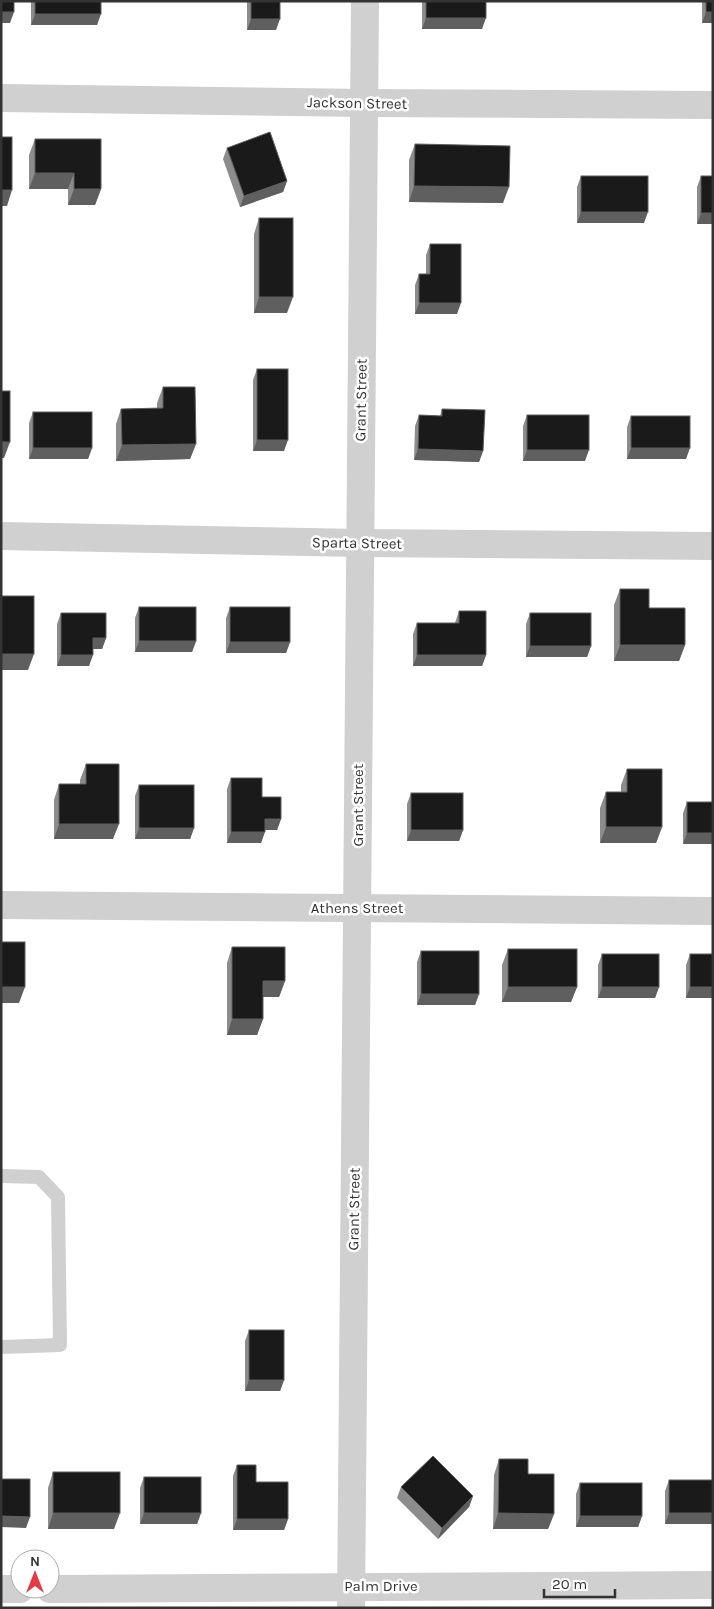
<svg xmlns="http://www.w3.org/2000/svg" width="714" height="1609" font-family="Karla,sans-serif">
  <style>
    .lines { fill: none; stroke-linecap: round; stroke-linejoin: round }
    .lane { stroke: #d0d0d0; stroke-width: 14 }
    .street { stroke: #d0d0d0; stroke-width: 28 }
    .wall { fill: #8c8c8c }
    .shaded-wall { fill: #5f5f5f }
    .building { fill: #1a1a1a; stroke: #5f5f5f }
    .labels { text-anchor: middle; stroke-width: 5; stroke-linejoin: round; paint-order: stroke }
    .street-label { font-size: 15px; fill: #333; stroke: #fff }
  </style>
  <rect width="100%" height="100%" fill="#fff"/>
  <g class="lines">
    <path class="lane" d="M1,1176L39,1177L58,1197L60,1345L1,1347"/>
    <g class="street">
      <path d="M1,98L364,103L713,105"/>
      <path d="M1,536L360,543L713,546"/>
      <path d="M1,905L713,911"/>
      <path d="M1,1589H20"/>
      <path d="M50,1589L713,1585"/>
      <path d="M351,1608L365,1"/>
    </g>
  </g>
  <g class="wall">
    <path d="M31,1H101L97,25H31Z"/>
    <path d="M247,1H280L276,30H247Z"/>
    <path d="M422,1H486L482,29H422Z"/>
    <rect x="702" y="1" width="11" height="22"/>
    <path d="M35,139L101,189L95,205H68V189H29V155Z"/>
    <path d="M415,144L503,203L409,202V160Z"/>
    <path d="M227,148L287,181L283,192L240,207L223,159Z"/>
    <path d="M581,176L644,223H577V187Z"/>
    <path d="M701,176L713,224H697V187Z"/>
    <path d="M259,218L287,313H254V234Z"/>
    <path d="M430,244L457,314H415V285L419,274H426V255Z"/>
    <path d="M257,369L284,451H253V380Z"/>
    <path d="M163,387L196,444L190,459L116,461V424L121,409L157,408V403Z"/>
    <path d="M442,409L483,451L479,462L414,460L415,426L419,415L440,416Z"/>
    <path d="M33,412L92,448L88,459H29V423Z"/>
    <path d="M527,415L585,461H523V426Z"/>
    <path d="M631,416L686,459H627V427Z"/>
    <path d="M620,589L649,608L685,645L679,661H614V605Z"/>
    <path d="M139,607L196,641L192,652H135V618Z"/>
    <path d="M230,607L290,642L286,653H226V618Z"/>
    <path d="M459,611L486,655L482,666H413V634L417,623H455Z"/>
    <path d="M61,613L106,638L102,649H93L89,666H57V624Z"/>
    <path d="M530,613L591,646L587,657H526V624Z"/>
    <path d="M86,764L113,839H54V800L59,784H80V780Z"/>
    <path d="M627,769L662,827L656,843H600V808L606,792H621V785Z"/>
    <path d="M231,778L281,819L277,830H265L261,843H227V789Z"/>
    <path d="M139,785L194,828L190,839H135V796Z"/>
    <path d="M411,793L463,830L459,841H407V804Z"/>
    <path d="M687,802L713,844H683V813Z"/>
    <path d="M232,947L285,981L279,997H263V1019L257,1035H227V963Z"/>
    <path d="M508,949L577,987L571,1002H502V965Z"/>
    <path d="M421,951L479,994L475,1005H417V962Z"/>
    <path d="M602,954L659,987L655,998H598V965Z"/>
    <path d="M690,954L713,998H686V965Z"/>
    <path d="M249,1330L284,1380L280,1391H245V1341Z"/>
    <path d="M499,1459L554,1514L548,1529H493L494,1475Z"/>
    <path d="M237,1465L256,1482L288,1519L284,1530H233V1476Z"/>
    <path d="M53,1472L114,1529H48V1488Z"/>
    <path d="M144,1477L201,1513L197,1524H140V1488Z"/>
    <path d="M669,1480L713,1524H665V1491Z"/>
    <path d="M580,1483L642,1516L638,1527H576V1494Z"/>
    <path d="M401,1487L473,1496L469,1507L438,1539L397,1498Z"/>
  </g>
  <g class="shaded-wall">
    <path d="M1,12H14L10,23H1Z"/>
    <path d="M706,12H713V23H702Z"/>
    <path d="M35,14H101L97,25H31Z"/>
    <path d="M426,18H486L482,29H422Z"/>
    <path d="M251,19H280L276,30H247Z"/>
    <path d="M35,173H74L68,189H29Z"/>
    <path d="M287,181L283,192L240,207L244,196Z"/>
    <path d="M414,186L509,187L503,203L409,202Z"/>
    <path d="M74,189H101L95,205H68Z"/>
    <path d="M1,190H12L7,206H1Z"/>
    <path d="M581,212H648L644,223H577Z"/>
    <path d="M701,213H713V224H697Z"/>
    <path d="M259,297H293L287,313H254Z"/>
    <path d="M419,303H461L457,314H415Z"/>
    <path d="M257,440H288L284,451H253Z"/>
    <path d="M1,442H10L4,458H1Z"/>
    <path d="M196,444L190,459L116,461L122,445Z"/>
    <path d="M33,448H92L88,459H29Z"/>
    <path d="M631,448H690L686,459H627Z"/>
    <path d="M418,449L483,451L479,462L414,460Z"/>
    <path d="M527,450H589L585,461H523Z"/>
    <path d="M93,638H106L102,649H89Z"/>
    <path d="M139,641H196L192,652H135Z"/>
    <path d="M230,642H290L286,653H226Z"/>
    <path d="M620,645H685L679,661H614Z"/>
    <path d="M530,646H591L587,657H526Z"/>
    <path d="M1,654H34L28,670H1Z"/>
    <path d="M61,655H93L89,666H57Z"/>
    <path d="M417,655H486L482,666H413Z"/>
    <path d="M265,819H281L277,830H261Z"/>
    <path d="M59,824H119L113,839H54Z"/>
    <path d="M606,827H662L656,843H600Z"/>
    <path d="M139,828H194L190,839H135Z"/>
    <path d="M411,830H463L459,841H407Z"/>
    <path d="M231,832H265L261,843H227Z"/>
    <path d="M687,833H713V844H683Z"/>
    <path d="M263,981H285L279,997H257Z"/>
    <path d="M1,987H25L19,1003H1Z"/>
    <path d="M508,987H577L571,1002H502Z"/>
    <path d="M602,987H659L655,998H598Z"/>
    <path d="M690,987H713V998H686Z"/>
    <path d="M421,994H479L475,1005H417Z"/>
    <path d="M232,1019H263L257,1035H227Z"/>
    <path d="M249,1380H284L280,1391H245Z"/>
    <path d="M473,1496L469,1507L438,1539L442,1528Z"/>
    <path d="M53,1513H120L114,1529H48Z"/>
    <path d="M144,1513H201L197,1524H140Z"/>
    <path d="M498,1513L554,1514L548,1529H493Z"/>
    <path d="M669,1513H713V1524H665Z"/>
    <path d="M1,1516L30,1517L26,1528L1,1527Z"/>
    <path d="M580,1516H642L638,1527H576Z"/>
    <path d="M237,1519H288L284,1530H233Z"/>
  </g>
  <g class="building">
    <rect x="1" y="1" width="13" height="11"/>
    <rect x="35" y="1" width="66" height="13"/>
    <rect x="251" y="1" width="29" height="18"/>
    <rect x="426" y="1" width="60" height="17"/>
    <rect x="706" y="1" width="7" height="11"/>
    <path d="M270,132L287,181L244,196L227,148Z"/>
    <rect x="1" y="137" width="11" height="53"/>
    <path d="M35,139H101V189H74V173H35Z"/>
    <path d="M415,144L510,146L509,187L414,186Z"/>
    <rect x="581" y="176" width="67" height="36"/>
    <rect x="701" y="176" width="12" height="37"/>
    <rect x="259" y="218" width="34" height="79"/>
    <path d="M430,244H461V303H419V274H430Z"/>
    <rect x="257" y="369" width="31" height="71"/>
    <path d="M163,387H195L196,444L122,445L121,409L163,408Z"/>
    <rect x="1" y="391" width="9" height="51"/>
    <path d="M442,409L485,410L483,451L418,449L419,415L442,416Z"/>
    <rect x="33" y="412" width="59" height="36"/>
    <rect x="527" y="415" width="62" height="35"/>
    <rect x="631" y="416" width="59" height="32"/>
    <path d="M620,589H649V608H685V645H620Z"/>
    <rect x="1" y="596" width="33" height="58"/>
    <rect x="139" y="607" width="57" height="34"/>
    <rect x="230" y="607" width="60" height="35"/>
    <path d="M459,611H486V655H417V623H459Z"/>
    <path d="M61,613H106V638H93V655H61Z"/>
    <rect x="530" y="613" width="61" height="33"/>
    <path d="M86,764H119V824H59V784H86Z"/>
    <path d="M627,769H662V827H606V792H627Z"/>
    <path d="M231,778H262V797H281V819H265V832H231Z"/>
    <rect x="139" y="785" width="55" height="43"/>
    <rect x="411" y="793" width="52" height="37"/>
    <rect x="687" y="802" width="26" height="31"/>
    <rect x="1" y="942" width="24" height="45"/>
    <path d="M232,947H285V981H263V1019H232Z"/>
    <rect x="508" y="949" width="69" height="38"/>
    <rect x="421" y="951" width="58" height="43"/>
    <rect x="602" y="954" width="57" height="33"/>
    <rect x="690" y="954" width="23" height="33"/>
    <rect x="249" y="1330" width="35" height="50"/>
    <path d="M433,1456L473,1496L442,1528L401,1487Z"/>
    <path d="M499,1459H528V1474H554V1514L498,1513Z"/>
    <path d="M237,1465H256V1482H288V1519H237Z"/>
    <rect x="53" y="1472" width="67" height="41"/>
    <rect x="144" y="1477" width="57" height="36"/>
    <path d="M1,1479H30V1517L1,1516Z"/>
    <rect x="669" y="1480" width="44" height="33"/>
    <rect x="580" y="1483" width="62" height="33"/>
  </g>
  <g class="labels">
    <g class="street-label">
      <text transform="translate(357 103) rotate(1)" y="5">Jackson Street</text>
      <text transform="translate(361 400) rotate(-89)" y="5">Grant Street</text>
      <text transform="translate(357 543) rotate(1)" y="5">Sparta Street</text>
      <text transform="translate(358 805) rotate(-90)" y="5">Grant Street</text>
      <text x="357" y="913">Athens Street</text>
      <text transform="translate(354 1209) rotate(-89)" y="5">Grant Street</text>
      <text x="381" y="1591">Palm Drive</text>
    </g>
  </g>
  <rect width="714" height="1609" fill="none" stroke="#333333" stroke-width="5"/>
  <g transform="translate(35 1574)"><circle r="24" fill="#ffffff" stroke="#adadad"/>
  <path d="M0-4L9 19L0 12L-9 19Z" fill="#e63946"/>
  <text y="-8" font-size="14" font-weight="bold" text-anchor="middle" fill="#333333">N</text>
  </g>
  <path d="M544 1589v8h71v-8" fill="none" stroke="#333333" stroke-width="2.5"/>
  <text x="552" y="1589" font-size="15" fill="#333333" stroke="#ffffff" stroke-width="4" paint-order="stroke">20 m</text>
</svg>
